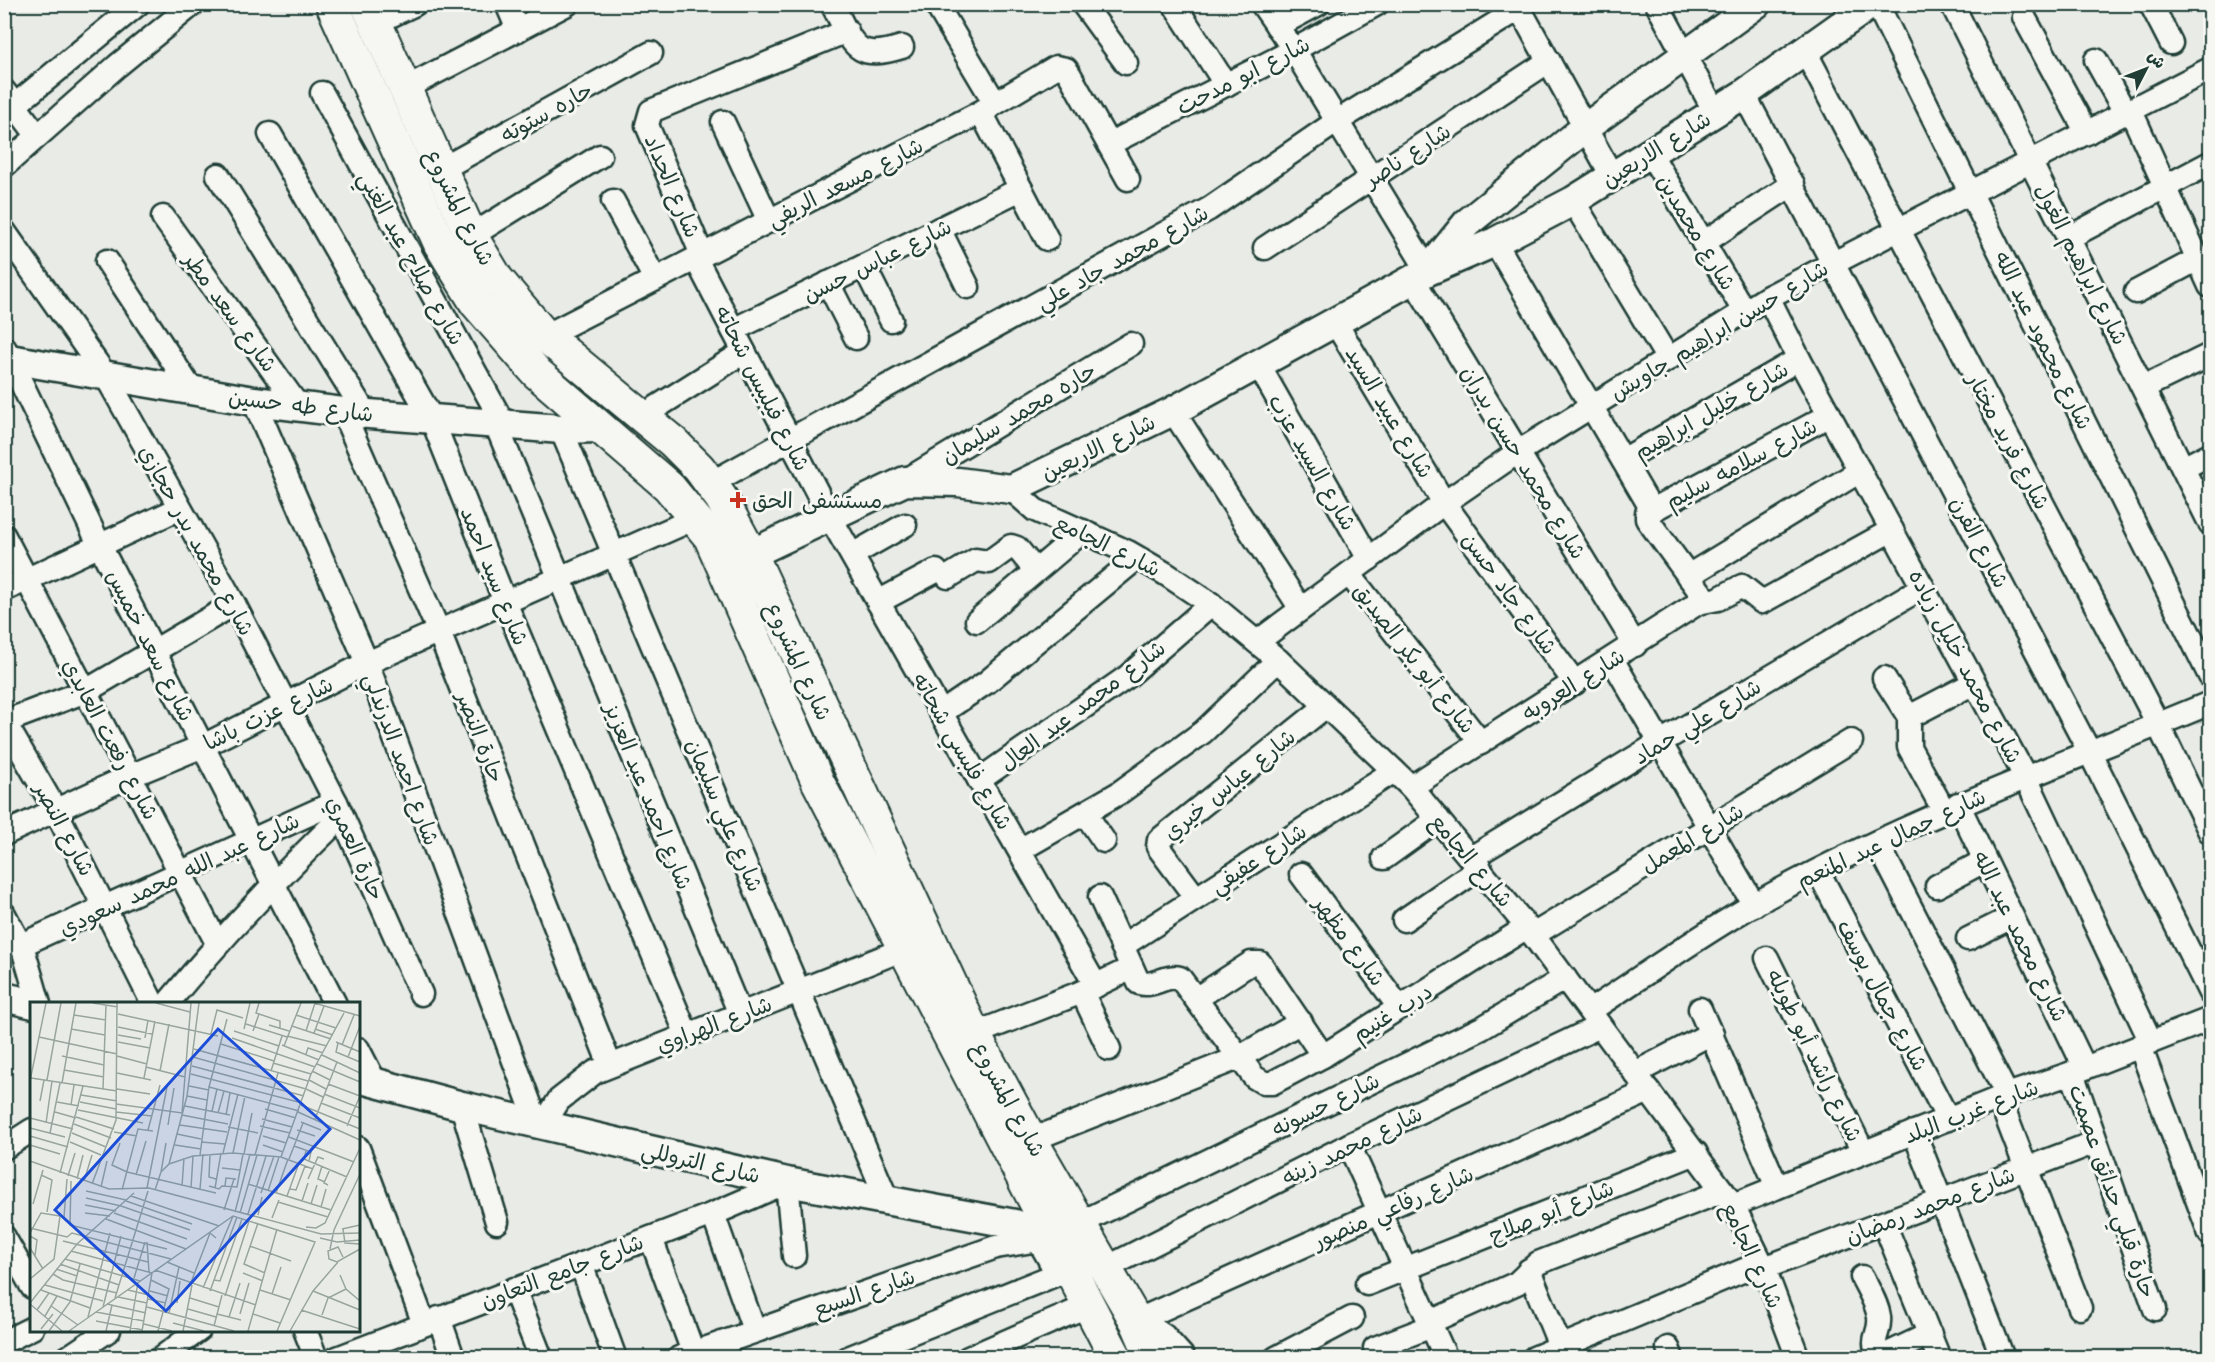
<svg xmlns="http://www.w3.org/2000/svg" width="2215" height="1362" font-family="'Architects Daughter','Playpen Sans Arabic',sans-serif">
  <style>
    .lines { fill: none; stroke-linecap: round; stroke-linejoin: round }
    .minor-casing { stroke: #1f3d34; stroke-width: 27 }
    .tertiary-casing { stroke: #1f3d34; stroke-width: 33 }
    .secondary-casing { stroke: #1f3d34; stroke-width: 36 }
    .minor { stroke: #f6f6f2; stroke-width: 22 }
    .tertiary { stroke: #f6f6f2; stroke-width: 28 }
    .secondary { stroke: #f6f6f2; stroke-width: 32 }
    .poi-dot { fill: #c8321e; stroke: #f6f6f2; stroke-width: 2 }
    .labels { text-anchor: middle; stroke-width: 6; stroke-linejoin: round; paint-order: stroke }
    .street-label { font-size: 22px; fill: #1f3d34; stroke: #f6f6f2 }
    .poi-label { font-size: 22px; fill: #1f3d34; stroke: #f6f6f2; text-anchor: start }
    .inset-road { fill: none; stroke: #98a59f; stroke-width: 1.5 }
    .view { fill: #1d4ed8; fill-opacity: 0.15; stroke: #1d4ed8; stroke-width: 3 }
    .inset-edge { fill: none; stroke: #1f3d34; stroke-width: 3 }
  </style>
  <rect width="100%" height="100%" fill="#e9ebe7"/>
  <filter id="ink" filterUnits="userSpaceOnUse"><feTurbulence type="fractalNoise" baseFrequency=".0167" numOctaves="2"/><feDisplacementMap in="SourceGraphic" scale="12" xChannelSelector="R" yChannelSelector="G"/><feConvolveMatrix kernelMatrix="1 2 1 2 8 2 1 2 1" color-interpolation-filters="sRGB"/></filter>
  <g filter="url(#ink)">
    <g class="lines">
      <defs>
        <g id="minor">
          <path d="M507,4L518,30"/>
          <path d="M832,4C854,44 853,62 902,47"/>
          <path d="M936,4L995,103"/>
          <path d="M1083,4L1126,63"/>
          <path d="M1174,4L1226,85"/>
          <path d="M1262,4L1294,50L1428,271"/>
          <path d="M1517,4L1612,176"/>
          <path d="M1657,4L1715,112"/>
          <path d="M1877,4L2210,676"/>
          <path d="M1952,4L2210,523"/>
          <path d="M2151,4L2171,43"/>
          <path d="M2024,17L2087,133"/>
          <path d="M375,23L415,4"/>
          <path d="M1277,26L1318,4"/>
          <path d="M1805,51L2158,724L2210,832"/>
          <path d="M2096,60L2126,114"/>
          <path d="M404,89L567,4"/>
          <path d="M4,91L37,135"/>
          <path d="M322,93L503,423"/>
          <path d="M1744,94L2090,753L2210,993"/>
          <path d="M14,106L138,4"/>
          <path d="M2131,111L2210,286"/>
          <path d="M981,112L1047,239"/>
          <path d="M723,122L769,221"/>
          <path d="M270,134L432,419L505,602L687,1035"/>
          <path d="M1109,144L1294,50L1377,4"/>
          <path d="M1650,153L1744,311"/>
          <path d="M4,166L117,66L193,4"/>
          <path d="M440,170L651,53"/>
          <path d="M218,175L365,413"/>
          <path d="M613,201L655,279"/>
          <path d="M1573,201L1668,359"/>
          <path d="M163,217L298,406"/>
          <path d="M939,229L968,287"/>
          <path d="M4,231L106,376L234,604L336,802L421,994"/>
          <path d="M471,236L600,156"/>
          <path d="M2068,238L2210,163"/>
          <path d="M1495,242L1652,510"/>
          <path d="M1703,243L1793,184"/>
          <path d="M1265,248L1549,61"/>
          <path d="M702,255L647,125L651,111L847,31"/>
          <path d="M696,259L830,517L1096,986"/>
          <path d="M107,261L191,389"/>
          <path d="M864,266L891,320"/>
          <path d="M1413,279L1635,645"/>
          <path d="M828,283L856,338"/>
          <path d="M2136,292L2198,259"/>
          <path d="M1768,297L1799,359L2026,778L2151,1042"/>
          <path d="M1335,322L1444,503L1575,683"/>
          <path d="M733,330L1021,189"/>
          <path d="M545,336L981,112L1056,67L1066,69L1070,75L1128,179"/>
          <path d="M5,349L100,546L335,1004"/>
          <path d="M1258,364L1369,559"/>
          <path d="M2144,387L2210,355"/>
          <path d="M254,401L367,663L537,1123"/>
          <path d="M1173,411L1301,609"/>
          <path d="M343,412L439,632L610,1065"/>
          <path d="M641,417L744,352"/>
          <path d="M495,422L740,1014"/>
          <path d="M561,429L888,1202"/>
          <path d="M1623,460L1799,359"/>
          <path d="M2183,468L2210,454"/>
          <path d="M905,481L1131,344"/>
          <path d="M711,483L1209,209L1336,122L1519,9"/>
          <path d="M1011,489L1035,510L1128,552L1166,574L1211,604L1278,660L1411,787L1527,927L1733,1205L1764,1268L1798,1358"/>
          <path d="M4,536L217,943"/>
          <path d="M852,555L905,525"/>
          <path d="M1349,574L1481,743"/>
          <path d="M1688,576L1860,471"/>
          <path d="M948,577L976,560L989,562L1011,546L1017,548L1035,570"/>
          <path d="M4,590L178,509"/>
          <path d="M1706,600L1647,519V513L1830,415"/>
          <path d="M878,602L936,571"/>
          <path d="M977,621L1083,531"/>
          <path d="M1257,642L1444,503L1518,452L1768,297L2210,69"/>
          <path d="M1612,659L1754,905"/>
          <path d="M1884,678L1909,717V747L1944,811"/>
          <path d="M941,713L987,682L1137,558"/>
          <path d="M1909,717L1974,683"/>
          <path d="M4,721L56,811L153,1004"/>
          <path d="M4,722L86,691L234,604"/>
          <path d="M979,780L1127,677L1211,604"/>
          <path d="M1411,787L1698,603L1718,599L1742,586L1762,602L1892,530"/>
          <path d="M1958,804L2085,1068"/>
          <path d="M1085,813L1104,841"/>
          <path d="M4,834L130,776L203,746L367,663L696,518"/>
          <path d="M1877,842L2007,1095"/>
          <path d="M1020,850L1119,793L1203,732L1278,660"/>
          <path d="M1384,858L1438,819"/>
          <path d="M1471,858L1659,743L1923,587"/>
          <path d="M1818,871L1948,1119"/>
          <path d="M1301,874L1399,1007"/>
          <path d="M1937,886L1984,861"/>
          <path d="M1100,897L1139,983C1153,988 1166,974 1180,978L1254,1077L1264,1083H1272L1323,1056L1527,927"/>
          <path d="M1196,898L1158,847L1159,840L1326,706"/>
          <path d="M4,914L24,952L39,1004"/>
          <path d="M1404,920L1480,868"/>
          <path d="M1533,935L1851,741"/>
          <path d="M1968,939L2012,917"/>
          <path d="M21,945L336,802"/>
          <path d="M1122,946L1394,771"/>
          <path d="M1767,958L1863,1152"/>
          <path d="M1082,992L1109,1049"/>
          <path d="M1197,998L1251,963H1260L1323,1056"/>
          <path d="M167,1004C222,937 280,876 342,816"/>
          <path d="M1700,1009L1777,1187"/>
          <path d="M1591,1010C1645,975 1698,936 1755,904C1900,822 2057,767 2210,703"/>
          <path d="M974,1034L1082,992L1132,968"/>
          <path d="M2140,1046L2210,1234"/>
          <path d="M358,1049L375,1082"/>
          <path d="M1635,1073L1712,1033"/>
          <path d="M2072,1073L2155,1309"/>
          <path d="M1999,1098L2080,1308"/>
          <path d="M462,1106L497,1222"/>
          <path d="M543,1125L559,1100L595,1072L904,949"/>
          <path d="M1914,1132L2003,1358"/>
          <path d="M1031,1140L1238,1058L1301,1022"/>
          <path d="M1349,1145L1446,1358"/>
          <path d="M4,1148L32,1130"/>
          <path d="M358,1148L424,1324"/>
          <path d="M1733,1205L2007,1095L2072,1073L2210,1019"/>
          <path d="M713,1214L754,1330"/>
          <path d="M1080,1223L1482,1028L1565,978"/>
          <path d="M1884,1223L1939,1358"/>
          <path d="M4,1237L32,1287"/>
          <path d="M651,1238L693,1352"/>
          <path d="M581,1264L615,1358"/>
          <path d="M1106,1268L1349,1145L1600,1026"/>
          <path d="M1764,1268L2096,1142"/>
          <path d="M1529,1270L1560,1346"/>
          <path d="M1862,1277C1868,1289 1877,1303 1879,1317C1881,1336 1869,1335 1879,1358"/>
          <path d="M1367,1284L1696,1153"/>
          <path d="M514,1289L541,1358"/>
          <path d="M439,1318L453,1358"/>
          <path d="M1136,1321L1649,1091"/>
          <path d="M1430,1322L1517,1283L1538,1263L1723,1191"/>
          <path d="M305,1330L316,1358"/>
          <path d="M4,1342L32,1328"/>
          <path d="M1375,1348L1432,1326"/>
          <path d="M1668,1348L1672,1358"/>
          <path d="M67,1358L109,1330"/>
          <path d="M161,1358L199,1330"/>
          <path d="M337,1358L713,1214L787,1182L794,1256"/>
          <path d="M679,1358L996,1247L1051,1238"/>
          <path d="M848,1358L1060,1273"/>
          <path d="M968,1358L1078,1310"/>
          <path d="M1276,1358L1352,1318"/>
          <path d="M1534,1358L1761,1263"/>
          <path d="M1879,1358L1930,1334"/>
        </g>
        <g id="tertiary">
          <path d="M1432,266L1467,223L1585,128L1756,4"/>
          <path d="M4,358L254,401L343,412L561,429L599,428"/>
          <path d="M751,554L905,481L958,482L1011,489L1173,411L1428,271L1495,242L1573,201L1744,94L1871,4"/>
          <path d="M4,997L34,1004"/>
          <path d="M358,1078L462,1106L787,1182L1015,1224C1037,1230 1044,1242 1054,1262"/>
          <path d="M1136,1321L1162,1338L1180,1358"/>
        </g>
        <g id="secondary">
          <path d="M332,4L440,244L476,303L537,373L669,487L710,537L818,782L1116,1358"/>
          <path d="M367,4L471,236L497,279L545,336L673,442L699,468L721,498L751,554L974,1034L1031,1140L1136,1321L1152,1358"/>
        </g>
      </defs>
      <use href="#minor" class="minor-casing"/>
      <use href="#tertiary" class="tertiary-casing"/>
      <use href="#secondary" class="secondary-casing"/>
      <use href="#minor" class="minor"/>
      <use href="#tertiary" class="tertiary"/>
      <use href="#secondary" class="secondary"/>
    </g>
  </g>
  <path class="poi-dot" d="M735 491h6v6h6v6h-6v6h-6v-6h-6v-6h6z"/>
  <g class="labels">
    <g class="street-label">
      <text transform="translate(1243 75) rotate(-27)" y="8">شارع ابو مدحت</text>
      <text transform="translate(546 112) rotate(-29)" y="8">حاره ستوته</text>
      <text transform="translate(1656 149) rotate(-32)" y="8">شارع الاربعين</text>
      <text transform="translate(1407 155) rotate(-33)" y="8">شارع ناصر</text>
      <text transform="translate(845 182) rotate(-27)" y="8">شارع مسعد الريفي</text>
      <text transform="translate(673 186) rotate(67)" y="8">شارع الحداد</text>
      <text transform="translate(460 207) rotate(63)" y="8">شارع المشروع</text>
      <text transform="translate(1697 232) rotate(59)" y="8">شارع محمدين</text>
      <text transform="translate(1122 257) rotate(-29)" y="8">شارع محمد جاد علي</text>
      <text transform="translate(412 258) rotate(61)" y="8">شارع صلاح عبد الغني</text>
      <text transform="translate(877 260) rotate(-26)" y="8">شارع عباس حسن</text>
      <text transform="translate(2082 264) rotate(63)" y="8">شارع ابراهيم الغول</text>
      <text transform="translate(231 312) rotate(54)" y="8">شارع سعد مطر</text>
      <text transform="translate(1719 330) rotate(-31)" y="8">شارع حسن ابراهيم جاويش</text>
      <text transform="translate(2044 340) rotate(64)" y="8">شارع محمود عبد الله</text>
      <text transform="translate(763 388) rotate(63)" y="8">شارع فيليبس شحاته</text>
      <text transform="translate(301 405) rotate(7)" y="8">شارع طه حسين</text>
      <text transform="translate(1711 410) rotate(-30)" y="8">شارع خليل ابراهيم</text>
      <text transform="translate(1390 412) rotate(59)" y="8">شارع عبيد السيد</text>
      <text transform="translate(1018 413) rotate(-31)" y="8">حاره محمد سليمان</text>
      <text transform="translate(2009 441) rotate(62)" y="8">شارع فريد مختار</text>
      <text transform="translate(1098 447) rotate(-26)" y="8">شارع الاربعين</text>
      <text transform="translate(1313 462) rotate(60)" y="8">شارع السيد عزب</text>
      <text transform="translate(1524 462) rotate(59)" y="8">شارع محمد حسن بدران</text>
      <text transform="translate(1741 463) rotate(-28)" y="8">شارع سلامه سليم</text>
      <text transform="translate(197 540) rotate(61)" y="8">شارع محمد بدر حجازي</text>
      <text transform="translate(1980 542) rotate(62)" y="8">شارع الفرن</text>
      <text transform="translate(1108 545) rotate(26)" y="8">شارع الجامع</text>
      <text transform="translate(495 576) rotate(68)" y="8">شارع سيد احمد</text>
      <text transform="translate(1510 593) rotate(54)" y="8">شارع جاد حسن</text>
      <text transform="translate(151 645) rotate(63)" y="8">شارع سعد خميس</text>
      <text transform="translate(1415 658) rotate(52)" y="8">شارع أبو بكر الصديق</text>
      <text transform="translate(799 661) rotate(65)" y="8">شارع المشروع</text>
      <text transform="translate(1966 666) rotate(62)" y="8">شارع محمد خليل زياده</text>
      <text transform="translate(1573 684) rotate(-32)" y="8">شارع العروبه</text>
      <text transform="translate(1082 705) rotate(-37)" y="8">شارع محمد عبد العال</text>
      <text transform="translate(268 713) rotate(-26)" y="8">شارع عزت باشا</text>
      <text transform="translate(1697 721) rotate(-31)" y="8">شارع علي حماد</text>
      <text transform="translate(481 737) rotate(69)" y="8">حارة النصر</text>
      <text transform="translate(111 739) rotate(62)" y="8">شارع رفعت العابدي</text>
      <text transform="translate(963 751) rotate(60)" y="8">شارع فلبسي شحاته</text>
      <text transform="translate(402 759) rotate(70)" y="8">شارع احمد الدرندلي</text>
      <text transform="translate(1229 784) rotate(-39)" y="8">شارع عباس خيري</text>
      <text transform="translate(649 796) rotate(68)" y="8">شارع احمد عبد العزيز</text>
      <text transform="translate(725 815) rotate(67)" y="8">شارع علي سليمان</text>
      <text transform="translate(65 829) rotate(62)" y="8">شارع النصر</text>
      <text transform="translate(1692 838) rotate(-31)" y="8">شارع المعمل</text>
      <text transform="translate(1891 838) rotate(-25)" y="8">شارع جمال عبد المنعم</text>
      <text transform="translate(356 848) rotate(66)" y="8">حارة العمري</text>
      <text transform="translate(1258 858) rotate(-33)" y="8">شارع عفيفي</text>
      <text transform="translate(1472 860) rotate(50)" y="8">شارع الجامع</text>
      <text transform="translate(179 874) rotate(-25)" y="8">شارع عبد الله محمد سعودي</text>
      <text transform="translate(2021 936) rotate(64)" y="8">شارع محمد عبد الله</text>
      <text transform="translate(1350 941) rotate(54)" y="8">شارع مظهر</text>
      <text transform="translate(1883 995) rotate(62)" y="8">شارع جمال يوسف</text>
      <text transform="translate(1392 1012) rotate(-32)" y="8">درب غنيم</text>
      <text transform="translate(714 1024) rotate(-21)" y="8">شارع الهراوي</text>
      <text transform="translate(1815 1055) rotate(64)" y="8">شارع راشد أبو طويله</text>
      <text transform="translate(1009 1099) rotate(61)" y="8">شارع المشروع</text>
      <text transform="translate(1325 1104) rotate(-26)" y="8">شارع حسونه</text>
      <text transform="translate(1971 1111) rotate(-21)" y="8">شارع غرب البلد</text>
      <text transform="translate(1352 1145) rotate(-26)" y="8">شارع محمد زينه</text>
      <text transform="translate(701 1162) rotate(13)" y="8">شارع التروللي</text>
      <text transform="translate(2113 1191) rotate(71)" y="8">حارة قبلي حدائق عصمت</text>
      <text transform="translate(1930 1205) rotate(-21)" y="8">شارع محمد رمضان</text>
      <text transform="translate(1393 1207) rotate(-24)" y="8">شارع رفاعي منصور</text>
      <text transform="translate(1551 1211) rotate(-22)" y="8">شارع أبو صلاح</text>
      <text transform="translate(1753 1255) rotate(65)" y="8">شارع الجامع</text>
      <text transform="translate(562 1271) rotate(-21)" y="8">شارع جامع التعاون</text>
      <text transform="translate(864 1292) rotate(-19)" y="8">شارع السبع</text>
    </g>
    <g class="poi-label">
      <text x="752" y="508">مستشفى الحق</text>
    </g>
  </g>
  <g transform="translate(30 1002)">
    <rect width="330" height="330" fill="#e9ebe7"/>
    <path class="inset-road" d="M63,1L88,5M126,1L160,10M229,1L226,11L250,19V26M284,1L330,14M88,12L188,34M44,13L76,18M266,13L306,26M216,22L257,35M239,23L259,29M262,24L301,37M88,25L122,32M41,27L75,33M214,27L220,1M285,27L303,33M204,29L249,44M223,29L229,12M276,29L285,1M284,31L294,4M181,32L187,8L213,16M88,33L111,37M257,34L297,44M9,35L87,52M115,36L118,18M202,36L285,65M88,40L120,46M306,40L330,50M308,41L306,50L330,60M191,42L244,59M252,43L289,58M312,43L324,13M254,44L271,1M164,47L278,79M276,52L278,46L293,51M292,53L330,71M32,54L74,63M87,54L117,62M163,55L276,87M318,55L330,24M243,61L281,72M287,62L330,80M162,64L274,94M116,65L155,75M34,68L74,75M130,69L139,22M241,69L252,34M282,69L300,78M87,71L121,78M161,72L272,101M1,76L87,89M114,76L125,19M17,78L31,1M279,78L296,87M0,79L16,1M32,81L46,1M298,82L330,94M159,84L179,88M179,85L269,109M73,87L76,3M87,87L120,92M276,87L293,95M294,92L330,106M51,93L87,99M157,94L177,98M10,99L14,78M27,100L49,104M50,100L86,107M291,101L330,116M86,102L152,111L161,1M41,103L44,83M271,103L330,127M155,104L200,113M235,107L266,116M48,108L113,121M182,109L187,87M25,110L46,116M86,110L122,114M268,110L330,138M188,111L194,89M152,113L198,122M196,113L200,91M46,115L84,127M0,116L43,127M232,117L262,125M285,117L307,60M271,120L291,128M16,121L22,79M44,122L81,136M138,123L144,86M150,123L197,130M230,124L260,131M317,124L330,94M198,125L228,131M0,126L35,135M118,128L130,83M267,128L285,134M84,130L107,134M20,131L30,81M42,131L76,145M147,132L171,137M0,134L38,145M233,134L256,141M259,135L324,160M40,140L71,153M171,140L195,142M90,141L82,163L97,170M0,143L30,152M145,143L171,147M233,143L253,150M264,144L281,150L279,159M276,149L274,157L317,175M193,151L208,92M203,151L215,94M180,152L179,175L186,177M214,152L222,111M170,153L179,85L197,17M225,153L248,71M251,155L281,72L314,11M259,157L273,121M0,159L79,187L119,186L291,232L330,231M139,162L163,154L203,151L251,155L283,167M292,164L288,177L295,180M192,166L210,168M97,170L186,191M131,170L136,141M30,171L53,84M11,173L22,178L17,210M106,173L116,139M38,174L45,151M47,177L53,153M278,177L288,155L294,157M41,179L40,223L137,247M54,179L62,153M62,182L86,118L87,1M218,182L301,208M298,183L294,181L300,167M152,184L154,156M179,184L189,187L192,184L207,185L213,152M195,184L196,176L206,177M71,185L77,159M117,186L137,85M161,186L163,154M185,186L191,151M170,187L173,152M260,187L266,188L275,164M92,188L108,127L123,129M125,188L131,170L139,162L157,94L169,1M56,189L96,198M238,189L249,155M231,191L244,154M246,191L258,157M101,194L189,224M257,194L269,161M56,196L91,204L160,228M96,199L162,222M272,199L278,181M248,200L298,215M3,202L13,168M281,202L287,183M55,203L86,209M291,205L296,187M194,208L204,177M205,210L220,152M55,211L80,214M84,211L157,237M210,211L227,153M218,212L236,154M228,213L232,195M34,215L37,177M242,216L249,198M76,217L156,247M228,221L214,262L235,271M276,225L286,226L295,221L330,146M0,226L37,235L42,231L141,257M312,227L330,223M313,227L315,241L330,242M0,231L11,211L30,214M0,234L7,238L5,254M290,236L307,240L330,238M33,239L118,260M117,240L119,270M220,244L261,259M0,246L13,267M300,247L304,228L330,172M41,249L122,271L112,329M313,255L308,245L298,249L299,257L307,260L330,247M35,257L110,279M137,260L164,271M30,262L89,283M26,267L47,274M125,268L226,303M213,271L233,279M23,272L33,278L87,291M310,273L316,287L330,299M104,276L115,240M0,277L24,257L30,214M121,278L139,287L128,329M184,278L190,279L212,217M15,283L73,299M160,283L180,231L186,236M173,286L203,214M11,288L60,306M98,288L119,293M230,288L261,298M120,289L138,294M180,289L207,215M283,289L330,308M242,292L251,265M195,294L219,219M88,295L117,301M85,296L118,189M160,296L189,305M118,297L136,301M0,301L47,242L104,191M147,301L150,279M0,302L32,329M77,302L116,311M21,304L48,323M73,305L91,234M117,305L204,329M158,307L186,315M7,308L19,291M271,308L330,327M66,310L114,319M139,311L149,265M187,312L211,318M210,312L219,281M223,312L250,321M292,313L298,296L316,287M15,314L27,294M58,315L80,231M199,315L210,281M66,319L113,328M143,321L174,329M114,322L142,329M184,324L192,293M11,327L23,312M19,329L40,300L50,262M39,329L203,214L285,240L247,329M76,329L82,303M100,329L108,280M153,329L162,283M218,329L247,227M260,329L283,289L308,260"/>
    <path class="view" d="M188,27L300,127L136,309L25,208Z"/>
    <rect width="330" height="330" class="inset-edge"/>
  </g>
  <rect width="2215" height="1362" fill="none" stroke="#f6f6f2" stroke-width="24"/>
  <rect x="12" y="12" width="2191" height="1338" fill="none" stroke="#1f3d34" stroke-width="2" filter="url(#ink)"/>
  <g transform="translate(2146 69) rotate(48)" stroke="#f6f6f2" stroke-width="4.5" paint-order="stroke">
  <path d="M0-4.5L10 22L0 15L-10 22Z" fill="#1f3d34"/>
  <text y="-9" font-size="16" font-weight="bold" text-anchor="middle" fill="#1f3d34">ش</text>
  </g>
</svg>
